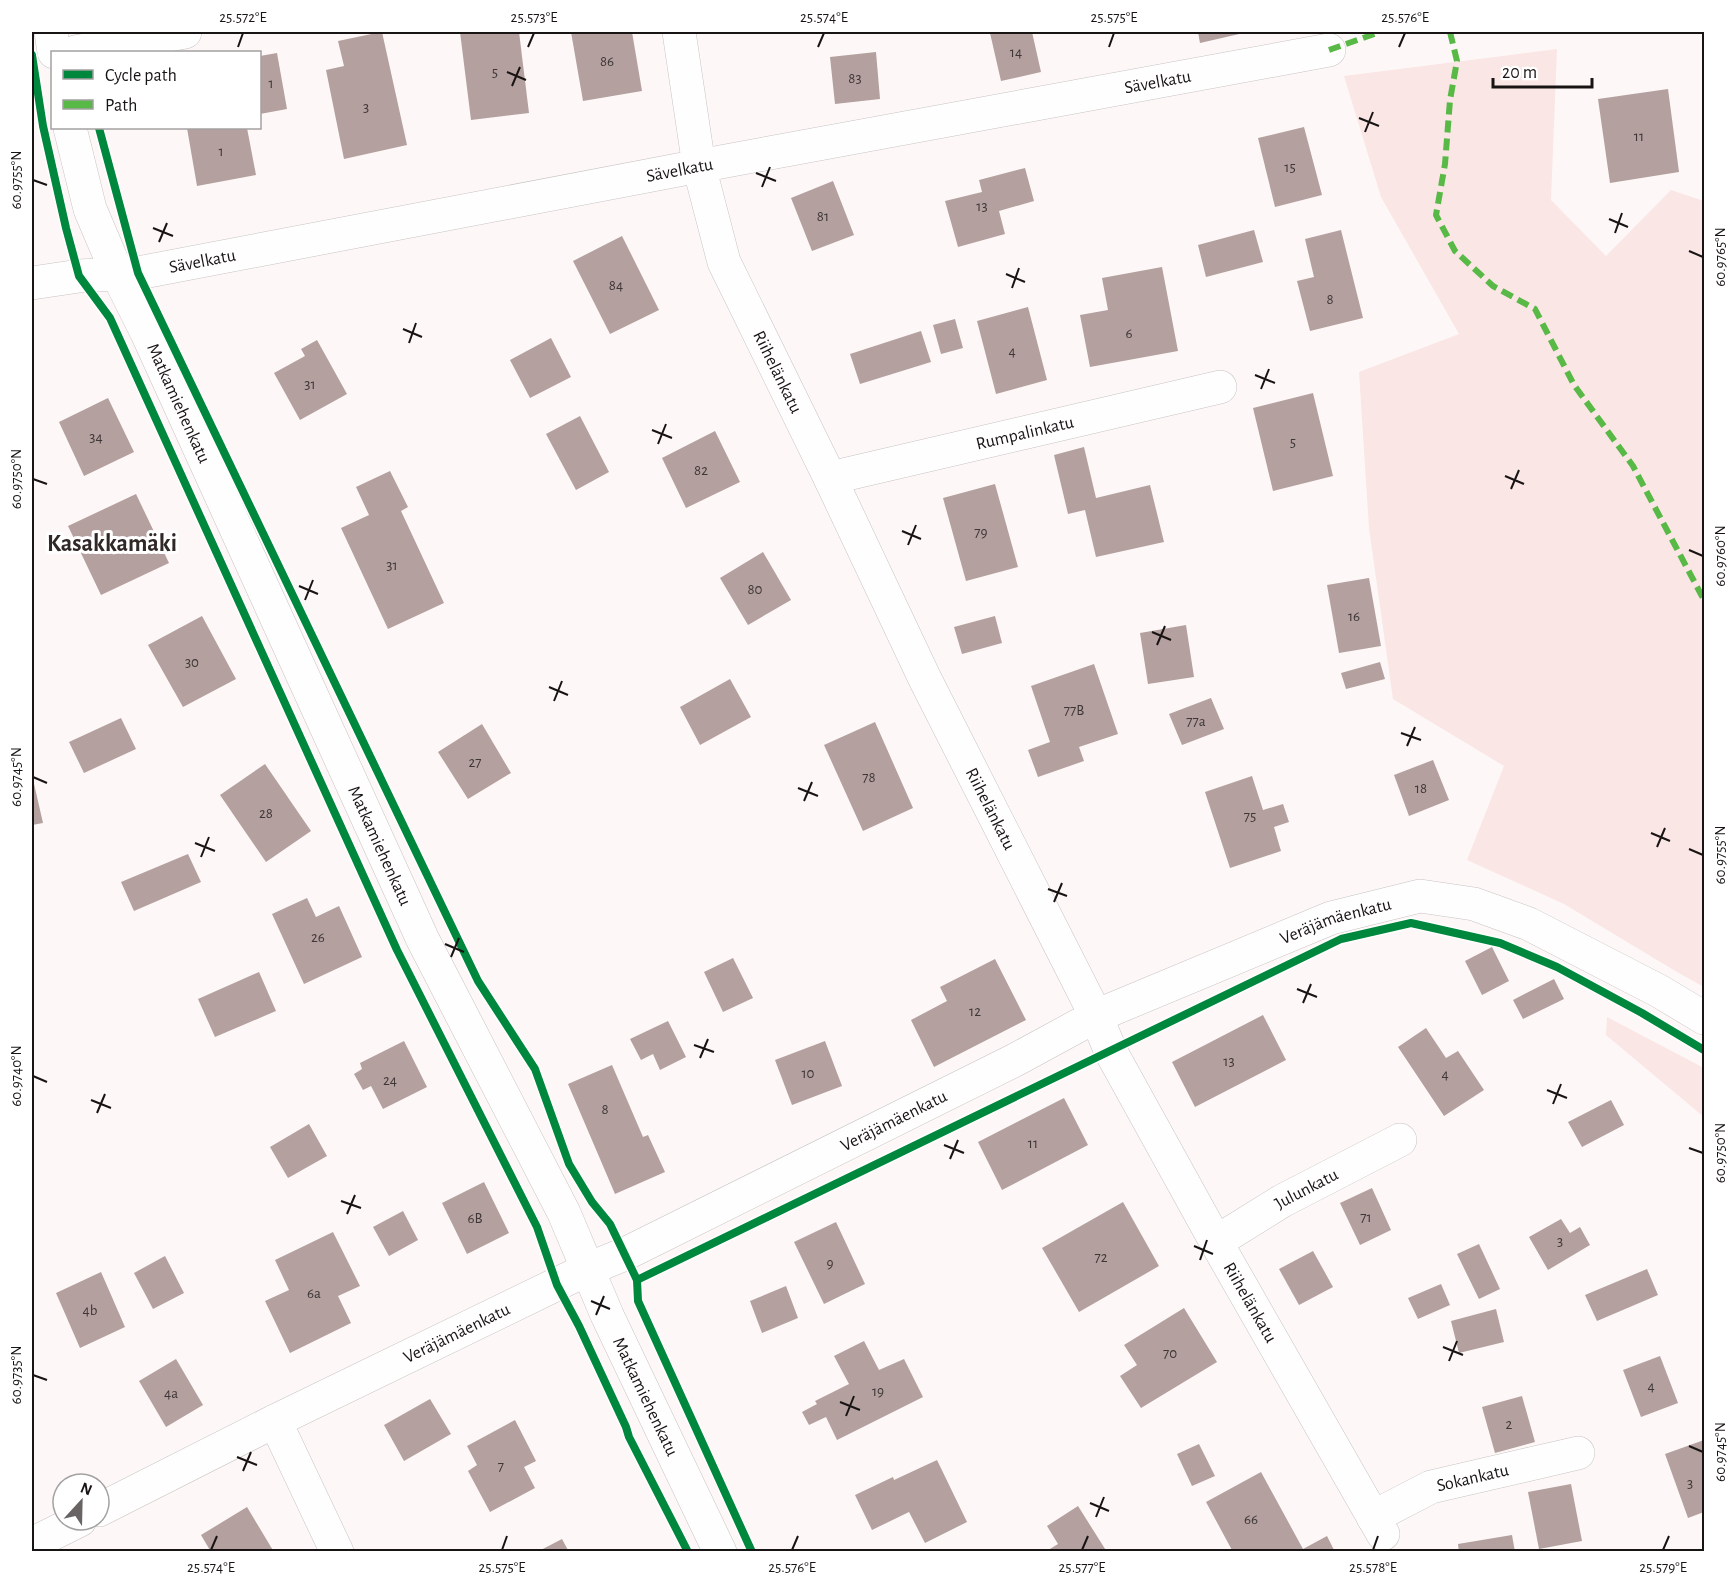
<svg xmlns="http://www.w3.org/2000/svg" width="1736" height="1583" font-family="'Alegreya Sans',sans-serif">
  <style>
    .green { fill: #fae6e4 }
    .building { fill: #b3a09f }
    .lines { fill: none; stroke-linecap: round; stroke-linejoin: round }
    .minor-casing { stroke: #c8c3c3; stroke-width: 34 }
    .minor { stroke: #fffefe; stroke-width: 33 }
    .quiet { stroke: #58b947; stroke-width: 6; stroke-dasharray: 12 6; stroke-linecap: butt }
    .cycleway-casing { stroke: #fff; stroke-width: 11 }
    .cycleway { stroke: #00873e; stroke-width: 8 }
    .ticks { fill: none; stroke: #181414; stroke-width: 2 }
    .labels { text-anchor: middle; stroke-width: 6; stroke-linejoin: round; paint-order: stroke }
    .number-label { font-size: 15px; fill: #3f3737 }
    .street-label { font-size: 18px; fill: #181414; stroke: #fff }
    .district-label { font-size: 24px; font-weight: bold; fill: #302827; stroke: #fff }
    .neatline { fill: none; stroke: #181414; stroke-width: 2 }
    .ticks-label { font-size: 15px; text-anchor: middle; fill: #181414 }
  </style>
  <rect width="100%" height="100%" fill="#fdf8f7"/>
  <g class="green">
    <path d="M1557,49L1551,200L1606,256L1671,190L1704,201V987L1677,972L1564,904L1467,860L1504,766L1393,699L1369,528L1359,372L1459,334L1381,197L1344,76Z"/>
    <path d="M1607,1017L1704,1068V1117L1606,1035Z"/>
  </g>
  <g class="building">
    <path d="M381,32H382L407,145L344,159L326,70L344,66L338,41Z"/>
    <path d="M460,32H519L529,113L471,120Z"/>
    <path d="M571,32H632L642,91L583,101Z"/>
    <path d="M995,32H1032L1041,72L1001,81L990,33Z"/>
    <path d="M1198,32H1248L1200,43Z"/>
    <path d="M876,52L880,99L835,104L830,57Z"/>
    <path d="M277,53L287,109L260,114V56Z"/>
    <path d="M1668,89L1679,172L1610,183L1598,99Z"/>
    <path d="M1304,127L1322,195L1275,207L1258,138Z"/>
    <path d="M187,128H247L256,175L197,186Z"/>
    <path d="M1025,168L1034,201L999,211L1005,234L958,247L945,201L982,192L979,180Z"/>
    <path d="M833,181L854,235L812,251L791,198Z"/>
    <path d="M1254,230L1263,262L1206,277L1198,245Z"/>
    <path d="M1341,230L1363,318L1310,331L1297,281L1314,277L1305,239Z"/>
    <path d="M622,236L659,310L610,334L573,261Z"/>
    <path d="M1162,267L1178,351L1090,367L1080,315L1108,310L1102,278Z"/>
    <path d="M1028,307L1047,380L996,394L977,321Z"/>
    <path d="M955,319L963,348L941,354L933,325Z"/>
    <path d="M921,331L931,362L860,384L850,354Z"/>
    <path d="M551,338L571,377L530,398L510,360Z"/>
    <path d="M317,340L347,394L300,420L274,373L305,356L301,349Z"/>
    <path d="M1313,393L1333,476L1273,491L1253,408Z"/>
    <path d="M108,398L134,452L84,476L59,422Z"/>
    <path d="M580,416L609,472L576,490L546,434Z"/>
    <path d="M715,431L740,482L686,508L662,458Z"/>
    <path d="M1084,447L1096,498L1150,485L1164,542L1096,557L1085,510L1068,514L1054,455Z"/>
    <path d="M390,471L408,507L401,511L444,603L388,629L341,528L369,515L356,487Z"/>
    <path d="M995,484L1018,567L966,581L943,498Z"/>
    <path d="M136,494L169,563L101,595L68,526Z"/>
    <path d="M763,552L791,600L748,625L720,578Z"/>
    <path d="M1369,578L1381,646L1339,653L1327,585Z"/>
    <path d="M202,616L236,679L183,707L148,645Z"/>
    <path d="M995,616L1002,643L962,654L954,627Z"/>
    <path d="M1186,625L1194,677L1148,684L1140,633Z"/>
    <path d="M1380,662L1385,679L1346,689L1341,673Z"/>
    <path d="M1094,664L1118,734L1079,747L1084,761L1038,777L1028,750L1050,742L1031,686Z"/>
    <path d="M730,679L751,717L700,745L680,707Z"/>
    <path d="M1211,698L1224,729L1182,745L1169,714Z"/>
    <path d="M121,718L136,749L84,773L69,742Z"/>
    <path d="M875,722L913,808L863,831L824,745Z"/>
    <path d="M482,724L511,773L468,799L438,752Z"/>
    <path d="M1433,760L1449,800L1409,816L1394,775Z"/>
    <path d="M265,764L311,831L266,862L220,795Z"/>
    <path d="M32,775L43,823L32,825Z"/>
    <path d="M1252,776L1263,810L1283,804L1289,822L1274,827L1281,851L1230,868L1205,792Z"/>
    <path d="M188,854L201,882L134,911L121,882Z"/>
    <path d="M307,898L316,917L339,906L362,957L304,984L272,914Z"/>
    <path d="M1492,947L1509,981L1482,995L1465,961Z"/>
    <path d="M733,958L753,998L723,1012L704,972Z"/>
    <path d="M995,959L1026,1020L934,1067L911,1020L947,1001L940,987Z"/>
    <path d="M259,972L276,1011L215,1037L198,999Z"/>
    <path d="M1554,979L1564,999L1523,1019L1513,1000Z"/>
    <path d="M1263,1015L1286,1060L1195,1107L1172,1062Z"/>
    <path d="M668,1021L686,1057L660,1070L653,1054L641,1060L630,1039Z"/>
    <path d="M1426,1028L1446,1058L1458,1051L1484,1090L1444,1116L1398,1047Z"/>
    <path d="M404,1041L427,1087L383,1109L371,1086L363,1090L354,1074L362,1069L360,1063Z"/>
    <path d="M825,1041L842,1086L792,1105L775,1060Z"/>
    <path d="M612,1065L643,1137L648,1135L665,1172L615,1194L568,1084Z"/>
    <path d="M1064,1098L1088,1145L1002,1190L978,1142Z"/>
    <path d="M1611,1100L1624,1125L1582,1147L1568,1122Z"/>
    <path d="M309,1124L327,1156L288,1178L270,1147Z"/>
    <path d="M484,1182L509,1233L467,1254L442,1203Z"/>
    <path d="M1372,1188L1391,1230L1360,1245L1340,1203Z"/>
    <path d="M1123,1202L1159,1266L1079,1312L1042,1248Z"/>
    <path d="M403,1211L418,1240L389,1256L373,1227Z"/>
    <path d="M1561,1219L1570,1233L1580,1227L1590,1245L1548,1270L1529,1237Z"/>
    <path d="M836,1222L865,1284L824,1304L794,1242Z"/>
    <path d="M333,1232L360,1286L338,1296L351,1323L290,1353L265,1301L289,1290L275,1260Z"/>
    <path d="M1479,1244L1500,1289L1479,1299L1457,1254Z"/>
    <path d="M1313,1251L1333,1287L1299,1305L1279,1269Z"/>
    <path d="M165,1256L184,1293L153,1309L134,1273Z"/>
    <path d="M1647,1269L1658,1295L1597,1321L1585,1295Z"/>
    <path d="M101,1272L125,1327L80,1348L56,1293Z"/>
    <path d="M1441,1284L1450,1305L1418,1319L1408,1298Z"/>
    <path d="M786,1286L798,1318L762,1333L750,1301Z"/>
    <path d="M1184,1308L1217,1362L1141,1408L1120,1376L1137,1365L1124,1345Z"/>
    <path d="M1496,1309L1504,1342L1459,1353L1451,1321Z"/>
    <path d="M864,1341L879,1370L904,1359L923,1397L837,1440L826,1417L809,1425L802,1412L817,1404L815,1401L849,1384L834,1356Z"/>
    <path d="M1660,1356L1678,1403L1641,1417L1623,1370Z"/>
    <path d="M176,1359L203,1405L166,1427L139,1381Z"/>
    <path d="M1522,1396L1535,1442L1495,1453L1482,1407Z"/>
    <path d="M430,1399L451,1434L404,1461L384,1425Z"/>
    <path d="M515,1420L536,1461L524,1467L535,1488L490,1512L468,1471L477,1465L467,1446Z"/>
    <path d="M1704,1440V1512L1688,1518L1665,1454Z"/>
    <path d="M1199,1444L1215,1476L1192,1486L1177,1454Z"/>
    <path d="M937,1460L967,1522L925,1543L909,1512L872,1530L855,1495L893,1477L894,1480Z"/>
    <path d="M1261,1472L1303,1549L1327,1536L1335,1552H1233L1206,1502Z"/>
    <path d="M1571,1484L1582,1541L1539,1549L1528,1492Z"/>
    <path d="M1078,1506L1107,1552H1045L1058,1544L1047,1526Z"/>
    <path d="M247,1507L274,1552H211L201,1535Z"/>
    <path d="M1512,1535L1515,1552H1459L1458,1544Z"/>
    <path d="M562,1539L569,1552H537Z"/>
  </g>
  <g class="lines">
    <defs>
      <g id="minor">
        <path d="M51,32L54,52"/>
        <path id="s1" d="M679,32L699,166L724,262L830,478L925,679L1096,1016L1111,1052L1216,1242L1383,1534"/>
        <path d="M75,52L185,32"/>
        <path id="s2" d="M70,128L90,209L118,275L147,333L423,940L564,1213L607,1315L720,1552"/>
        <path id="s3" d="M32,283L79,276L138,273L699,166L1329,50"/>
        <path id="s4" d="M830,478L1220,387"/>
        <path id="s5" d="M1216,1242L1282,1201L1400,1140"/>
        <path d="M275,1421L337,1552"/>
        <path id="s6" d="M99,1510L275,1421L588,1269L625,1254L1015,1060L1096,1016L1331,918L1420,896L1474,904L1529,924L1659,991L1704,1018"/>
        <path id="s7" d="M1373,1517L1431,1487L1578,1453"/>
        <path d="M32,1544L80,1520"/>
      </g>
    </defs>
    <use href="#minor" class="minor-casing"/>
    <use href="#minor" class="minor"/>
    <g class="quiet">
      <path d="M1450,32L1457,61L1450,100L1445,164L1436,215L1455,251L1493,286L1535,309L1574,385L1633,466L1704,600"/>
      <path d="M1329,50L1380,32"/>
    </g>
    <defs>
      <g id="cycleway">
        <path d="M32,55L43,126L66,228L79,276L110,318L397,950L537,1227L557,1285L579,1326L626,1427L629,1437L688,1552"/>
        <path d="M99,128L138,273L478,981L535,1069L569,1164L592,1202L610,1224L637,1280L638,1301L752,1552"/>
        <path d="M637,1280L1341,939L1411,923L1500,943L1557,967L1642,1013L1704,1050"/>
      </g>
    </defs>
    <use href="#cycleway" class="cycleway-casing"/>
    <use href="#cycleway" class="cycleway"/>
  </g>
  <path class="ticks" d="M238,47L243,33M528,47L534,33M818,47L824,33M1109,47L1114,33M1399,47L1405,33M507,72L526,80M512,86L520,67M1359,118L1379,126M1365,132L1373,112M756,173L776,181M33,180L47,185M762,187L770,167M1609,219L1628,227M153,228L173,236M1615,233L1622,213M159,242L167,223M1689,251L1703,257M1006,274L1025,282M1012,288L1019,268M403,329L422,337M409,343L416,323M1255,375L1275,383M1261,389L1269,369M652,430L672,438M658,444L666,424M1505,476L1524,484M33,479L47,484M1511,489L1519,470M902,531L921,539M908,545L916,525M1689,550L1703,556M299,586L318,594M305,600L313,580M1152,632L1171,640M1157,645L1165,626M549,687L568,695M554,701L562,681M1401,733L1421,740M1407,746L1415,727M33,777L47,783M798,788L818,796M804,801L812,782M1651,833L1670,841M195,843L215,851M1657,847L1665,828M1689,849L1703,855M201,857L209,837M1048,889L1067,896M1054,902L1062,883M445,944L464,952M451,957L459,938M1297,989L1317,997M1303,1003L1311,984M694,1045L714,1052M700,1058L708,1039M33,1076L47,1082M1547,1090L1567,1098M91,1100L111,1108M1553,1104L1561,1084M97,1113L105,1094M944,1145L964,1153M1689,1148L1703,1153M950,1159L958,1140M341,1201L361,1208M347,1214L355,1195M1194,1246L1213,1254M1200,1260L1207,1240M591,1301L610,1309M596,1315L604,1296M1443,1347L1463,1355M1449,1361L1457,1341M33,1375L47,1380M840,1402L860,1410M846,1416L854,1396M1689,1446L1703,1452M237,1457L257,1465M243,1471L251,1452M1090,1503L1109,1511M1096,1517L1104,1497M211,1550L217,1536M502,1550L507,1536M792,1550L798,1536M1082,1550L1088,1536M1373,1550L1378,1536M1663,1550L1669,1536"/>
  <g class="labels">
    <g class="number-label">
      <text x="1016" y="57">14</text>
      <text x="607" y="66">86</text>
      <text x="495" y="77">5</text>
      <text x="855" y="83">83</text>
      <text x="271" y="88">1</text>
      <text x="366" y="112">3</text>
      <text x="1639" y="141">11</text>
      <text x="221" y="156">1</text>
      <text x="1290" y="172">15</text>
      <text x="982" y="211">13</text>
      <text x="823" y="221">81</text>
      <text x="616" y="290">84</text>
      <text x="1330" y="304">8</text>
      <text x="1129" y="338">6</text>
      <text x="1012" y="356">4</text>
      <text x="310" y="389">31</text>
      <text x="96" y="442">34</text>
      <text x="1293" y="447">5</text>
      <text x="701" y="475">82</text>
      <text x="981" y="537">79</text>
      <text x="392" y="570">31</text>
      <text x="755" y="594">80</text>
      <text x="1354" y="621">16</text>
      <text x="192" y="667">30</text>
      <text x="1074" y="715">77B</text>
      <text x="1196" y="726">77a</text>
      <text x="475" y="767">27</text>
      <text x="869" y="782">78</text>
      <text x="1421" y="793">18</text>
      <text x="266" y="818">28</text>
      <text x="1250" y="821">75</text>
      <text x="318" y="942">26</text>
      <text x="975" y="1016">12</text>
      <text x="1229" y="1066">13</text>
      <text x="808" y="1078">10</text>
      <text x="1445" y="1079">4</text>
      <text x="390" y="1085">24</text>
      <text x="605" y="1114">8</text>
      <text x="1033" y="1148">11</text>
      <text x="1366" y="1222">71</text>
      <text x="475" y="1223">6B</text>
      <text x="1560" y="1246">3</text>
      <text x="1101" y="1262">72</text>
      <text x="830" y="1268">9</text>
      <text x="314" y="1298">6a</text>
      <text x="90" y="1315">4b</text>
      <text x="1170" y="1358">70</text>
      <text x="1651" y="1391">4</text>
      <text x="878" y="1396">19</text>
      <text x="171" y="1398">4a</text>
      <text x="1509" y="1429">2</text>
      <text x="501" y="1471">7</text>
      <text x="1690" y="1488">3</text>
      <text x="1251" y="1524">66</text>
    </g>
    <g class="street-label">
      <text dy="6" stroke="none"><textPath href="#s3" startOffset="1144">Sävelkatu</textPath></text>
      <text dy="6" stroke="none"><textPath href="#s3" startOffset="658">Sävelkatu</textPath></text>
      <text dy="6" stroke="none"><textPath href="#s3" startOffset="172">Sävelkatu</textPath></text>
      <text dy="6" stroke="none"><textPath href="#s1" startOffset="357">Riihelänkatu</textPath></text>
      <text dy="6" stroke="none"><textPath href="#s2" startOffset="297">Matkamiehenkatu</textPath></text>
      <text dy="6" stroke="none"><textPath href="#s4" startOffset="200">Rumpalinkatu</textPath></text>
      <text dy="6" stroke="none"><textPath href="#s1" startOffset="843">Riihelänkatu</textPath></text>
      <text dy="6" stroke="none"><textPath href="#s2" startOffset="783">Matkamiehenkatu</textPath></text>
      <text dy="6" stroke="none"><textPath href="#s6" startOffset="1371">Veräjämäenkatu</textPath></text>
      <text dy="6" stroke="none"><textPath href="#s6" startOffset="885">Veräjämäenkatu</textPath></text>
      <text dy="6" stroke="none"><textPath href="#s5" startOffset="105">Julunkatu</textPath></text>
      <text dy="6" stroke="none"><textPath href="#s1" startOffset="1401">Riihelänkatu</textPath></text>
      <text dy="6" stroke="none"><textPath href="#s6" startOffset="399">Veräjämäenkatu</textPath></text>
      <text dy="6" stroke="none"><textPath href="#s2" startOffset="1395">Matkamiehenkatu</textPath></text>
      <text dy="6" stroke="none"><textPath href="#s7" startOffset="108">Sokankatu</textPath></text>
    </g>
    <g class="district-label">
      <text x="112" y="551">Kasakkamäki</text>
    </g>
  </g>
  <rect width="1736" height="1583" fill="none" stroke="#ffffff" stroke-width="66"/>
  <rect x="51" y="51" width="210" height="78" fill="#ffffff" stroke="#a3a1a1" stroke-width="1.5"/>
  <rect x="63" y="70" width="30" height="9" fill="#00873e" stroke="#a3a1a1" stroke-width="1.5"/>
  <text x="105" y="81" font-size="18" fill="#181414">Cycle path</text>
  <rect x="63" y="100" width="30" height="9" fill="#58b947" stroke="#a3a1a1" stroke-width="1.5"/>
  <text x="105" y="111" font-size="18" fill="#181414">Path</text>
  <g transform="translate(81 1502) rotate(22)"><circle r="28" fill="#ffffff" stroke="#a3a1a1" stroke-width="1.5"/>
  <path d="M0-4.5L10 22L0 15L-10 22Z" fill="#686463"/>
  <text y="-9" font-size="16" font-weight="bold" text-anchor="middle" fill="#181414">N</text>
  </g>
  <path d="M1493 78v9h99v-9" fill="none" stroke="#181414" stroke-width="3"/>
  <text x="1502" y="78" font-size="18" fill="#181414" stroke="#ffffff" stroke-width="4.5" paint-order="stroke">20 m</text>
  <rect x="33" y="33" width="1670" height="1517" class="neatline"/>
  <g class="ticks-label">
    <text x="243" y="22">25.572°E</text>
    <text x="534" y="22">25.573°E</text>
    <text x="824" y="22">25.574°E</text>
    <text x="1114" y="22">25.575°E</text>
    <text x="1405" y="22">25.576°E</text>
    <text transform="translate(16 180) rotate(-90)" y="5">60.9755°N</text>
    <text transform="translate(1720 257) rotate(-90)" y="5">60.9765°N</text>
    <text transform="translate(16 479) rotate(-90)" y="5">60.9750°N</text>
    <text transform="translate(1720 556) rotate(-90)" y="5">60.9760°N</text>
    <text transform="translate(16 777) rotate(-90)" y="5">60.9745°N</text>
    <text transform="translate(1720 855) rotate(-90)" y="5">60.9755°N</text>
    <text transform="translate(16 1076) rotate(-90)" y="5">60.9740°N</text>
    <text transform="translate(1720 1153) rotate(-90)" y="5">60.9750°N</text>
    <text transform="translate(16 1375) rotate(-90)" y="5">60.9735°N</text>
    <text transform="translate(1720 1452) rotate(-90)" y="5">60.9745°N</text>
    <text x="211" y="1572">25.574°E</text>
    <text x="502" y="1572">25.575°E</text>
    <text x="792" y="1572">25.576°E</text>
    <text x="1082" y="1572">25.577°E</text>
    <text x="1373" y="1572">25.578°E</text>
    <text x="1663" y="1572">25.579°E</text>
  </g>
</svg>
